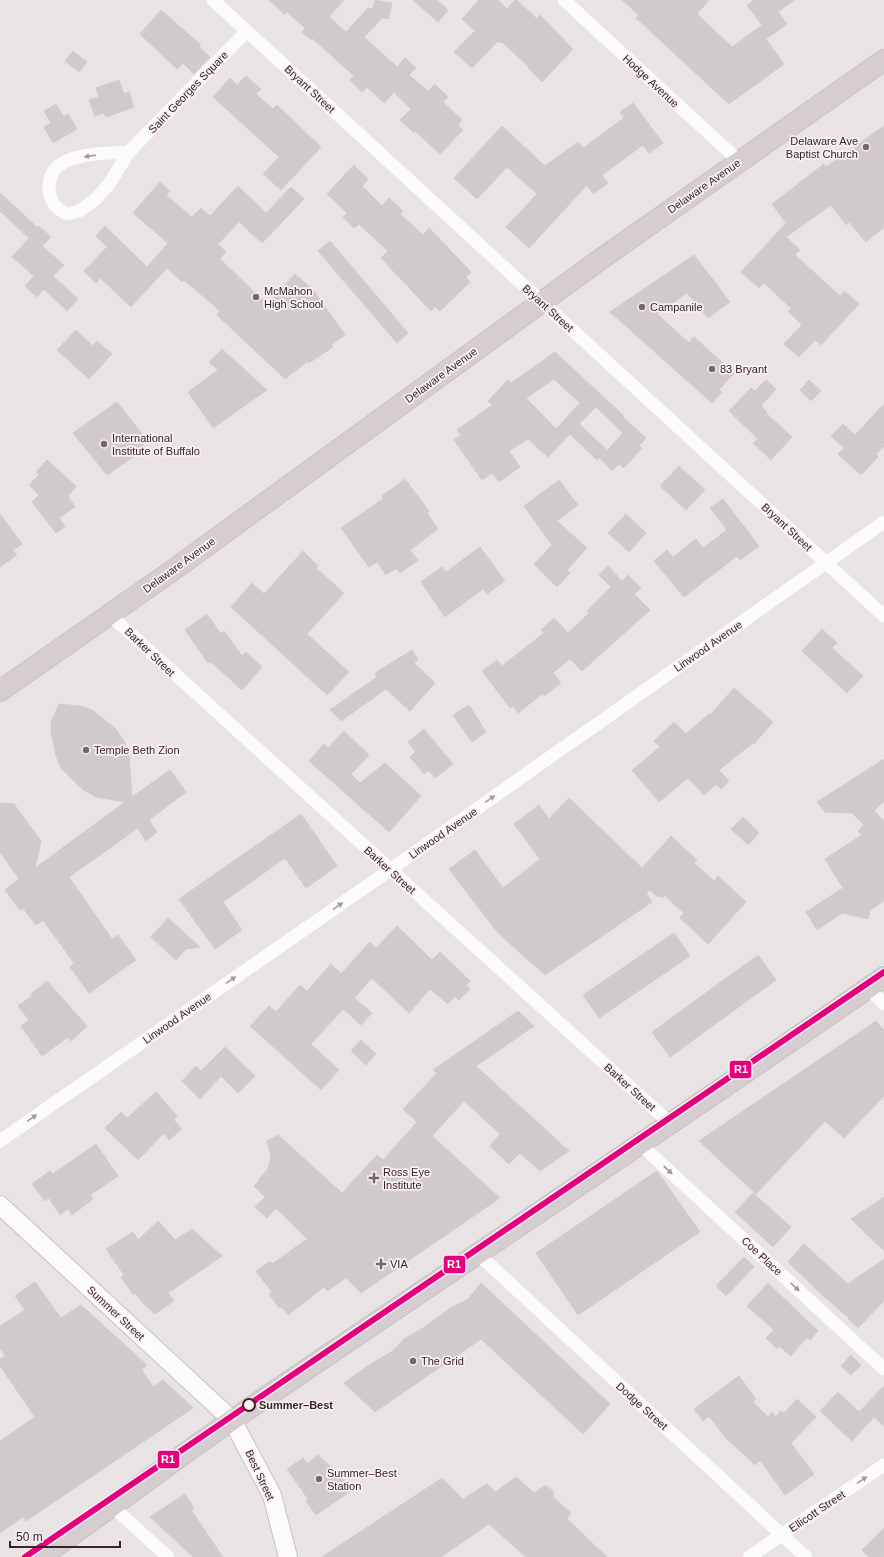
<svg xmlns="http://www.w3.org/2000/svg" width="884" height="1557" font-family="Arial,sans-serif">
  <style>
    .building { fill: #d0cacc; stroke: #d2ccce; fill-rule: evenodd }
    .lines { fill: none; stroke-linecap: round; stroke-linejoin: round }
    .secondary-casing { stroke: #c8c0c2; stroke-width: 20 }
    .primary-casing { stroke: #c8c0c3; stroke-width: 22 }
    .street { stroke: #fcfbfb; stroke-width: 13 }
    .secondary { stroke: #fcfbfb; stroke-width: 18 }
    .primary { stroke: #d5cdcf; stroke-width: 20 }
    .rail-1-casing { stroke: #f8f1f4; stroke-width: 9 }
    .rail-1 { stroke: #e5007d; stroke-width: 6 }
    .oneway { fill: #a5999c }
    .poi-dot { fill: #78666a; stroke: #f8f1f4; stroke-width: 1.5 }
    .stop-dot { fill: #f8f1f4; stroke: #3b2227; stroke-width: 2 }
    .labels { text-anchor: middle; stroke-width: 3.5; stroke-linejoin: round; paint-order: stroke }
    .street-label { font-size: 11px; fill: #3b2227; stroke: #f8f1f4 }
    .poi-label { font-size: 11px; fill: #3b2227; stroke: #f8f1f4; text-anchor: start }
    .stop-label { font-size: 11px; font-weight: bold; fill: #3b2227; stroke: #f8f1f4; text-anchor: start }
    .line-badge { stroke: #f8f1f4; stroke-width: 1.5 }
    .badge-label { font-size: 11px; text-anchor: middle; font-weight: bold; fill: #fff }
  </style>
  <rect width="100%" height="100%" fill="#e9e3e6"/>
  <g class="building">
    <path d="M269,0H344L329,17L346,32L368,8L373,9L375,0L392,3L388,19L382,18L364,37L397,67L405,58L416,68L409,75L428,91L435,84L448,97L443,102L462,120L458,125L463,130L440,154L415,131L414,133L400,120L411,109L394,92L384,103L367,87L362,92L350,80L354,76L312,38L311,40L302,32L305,28L287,12L285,15Z"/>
    <path d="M413,0H437L448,10L438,22Z"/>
    <path d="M479,0H498L507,9L515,0H517L537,19L540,15L573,49L542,82L528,68L529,67L502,42L501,43L498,41L472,68L454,52L475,31L462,19Z"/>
    <path d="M622,0H709L697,14L732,47L762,25L747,5L754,0H794L778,12L787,24L766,39L784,64L729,104L636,18L639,15Z"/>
    <path d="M161,10L201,45L199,47L210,57L194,74L183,63L177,69L140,34Z"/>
    <path d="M73,51L87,62L79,72L65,61Z"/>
    <path d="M246,76L261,89L256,94L273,109L277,105L321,147L281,190L263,174L279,157L213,97L230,78L237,85Z"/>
    <path d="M119,80L124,94L129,92L134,107L106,117L104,113L95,116L89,100L99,97L96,88Z"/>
    <path d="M633,103L663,143L649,153L643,145L602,175L608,183L593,194L587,185L529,248L506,227L537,194L507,167L477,199L454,178L502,126L545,166L578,142L583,148L624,118L620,112Z"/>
    <path d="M56,104L64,117L68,114L77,129L53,143L44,127L51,123L44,111Z"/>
    <path d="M884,126V227L866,242L849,222L846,225L831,205L786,237L800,250L795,255L840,296L844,291L859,304L821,345L815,340L799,357L784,344L802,325L788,311L791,308L764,283L759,288L741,272L786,223L772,204L824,164L826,167Z"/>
    <path d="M354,165L368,179L362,186L382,206L389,198L403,211L400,214L423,235L429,228L471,272L466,277L470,282L440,311L435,306L431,311L381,258L388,251L359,224L354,228L343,217L347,213L327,194Z"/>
    <path d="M160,182L170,191L166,195L192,217L201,208L210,216L238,186L266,213L291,187L304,199L262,243L239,222L218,244L226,252L220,259L267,304L295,274L314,291L345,335L331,345L333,347L309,363L308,361L285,379L217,315L220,311L184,280L182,282L167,268L131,307L100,278L96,283L84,271L107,247L96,236L105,226L147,267L168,243L133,213Z"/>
    <path d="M0,193L38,228L39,226L51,237L42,246L64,265L53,276L78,299L67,311L44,289L37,297L25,286L34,276L12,257L29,238L0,211Z"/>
    <path d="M330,241L408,333L397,343L318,251Z"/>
    <path d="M694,255L730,302L708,318L687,293L657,314L689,343L694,337L734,373L719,390L722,392L712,403L610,312Z"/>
    <path d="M76,330L93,346L97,341L112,354L89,379L57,350Z"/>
    <path d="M222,349L267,390L213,428L188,392L218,370L209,362Z"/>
    <path d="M555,352L623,415L622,416L646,438L639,446L642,448L624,468L619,464L612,471L600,458L623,433L596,407L579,424L607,450L597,460L570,434L548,457L528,439L509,451L520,467L499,482L492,473L482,480L454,440L461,435L457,430L492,405L488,401L508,380L511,383ZM554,379L580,403L556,429L526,398Z"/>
    <path d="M766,380L776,389L761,406L767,412L766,413L792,437L771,460L753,443L758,439L729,411L751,388L755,391Z"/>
    <path d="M809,380L821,391L811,401L800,390Z"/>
    <path d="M117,402L142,434L137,437L146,448L107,475L73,433Z"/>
    <path d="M884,404V446L876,454L878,457L861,475L838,454L844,448L831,436L843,424L855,435Z"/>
    <path d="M47,460L76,486L68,496L75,507L59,518L65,527L56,533L32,502L39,495L29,485L39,475L36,472Z"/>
    <path d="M679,466L705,490L686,510L660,486Z"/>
    <path d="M405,479L429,511L427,513L438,529L410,550L418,560L400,573L396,568L386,575L377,562L369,567L341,528L384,498L382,496Z"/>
    <path d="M559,480L578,505L557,521L587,548L567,570L570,573L557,587L534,564L552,545L524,506Z"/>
    <path d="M723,499L759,546L740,560L737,556L684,597L654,561L667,550L673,557L696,539L703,548L727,530L710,508Z"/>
    <path d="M0,514L22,544L13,550L17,555L0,567Z"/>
    <path d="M626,514L646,533L629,552L608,533Z"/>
    <path d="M480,547L505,581L487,594L483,589L445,617L421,582L442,567L446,572Z"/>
    <path d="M303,551L318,566L316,568L344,593L307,634L349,672L327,695L231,607L252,583L264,594Z"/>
    <path d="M608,566L622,581L628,575L641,588L634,594L650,610L582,671L570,659L553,673L561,683L544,696L542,694L518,713L513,706L510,708L482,671L497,660L502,666L544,633L541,630L554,618L568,633L589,613L587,611L611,587L599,575Z"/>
    <path d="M207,614L221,634L224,631L242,656L246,652L262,667L242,690L211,662L208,663L185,630Z"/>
    <path d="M822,629L837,643L832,648L863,676L847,693L802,651Z"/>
    <path d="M412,650L418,660L414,663L435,683L410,711L386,689L341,721L330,710L377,677L375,673Z"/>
    <path d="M734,688L773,722L754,744L753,743L719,770L729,781L721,789L716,784L704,795L688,778L659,802L632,770L660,747L654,741L674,722L686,734L709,714L710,715Z"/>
    <path d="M59,704L80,706L92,710L115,728L124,741L129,754L132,797L170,770L186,792L149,820L157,832L146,841L138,828L69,877L112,939L118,935L136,960L89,993L70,967L74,963L43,920L36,925L23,908L20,910L5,890L19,879L0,852V803L14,804L41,841L35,868L125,802L96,797L82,789L61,768L56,756L51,731V723Z"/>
    <path d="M469,705L486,732L472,742L453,715Z"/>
    <path d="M424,729L453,764L435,778L428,770L424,774L410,757L416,752L408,742Z"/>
    <path d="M344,731L369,755L351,774L360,783L385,763L421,796L389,832L309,761L324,744L328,748Z"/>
    <path d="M884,759V801L874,811L884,821V901L870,910L868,919L842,913L817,930L806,912L843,888L825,859L862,835L858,831L864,825L852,813L825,812L817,802Z"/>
    <path d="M569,798L642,868L671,836L697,860L694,863L714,881L718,876L746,902L708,944L680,918L684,913L664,895L662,898L660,896L658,897L650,890L646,893L652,902L545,975L498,933L449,869L475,850L503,888L540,859L514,824L539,805L549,819Z"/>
    <path d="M301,814L337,866L306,888L285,858L223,902L242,930L215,949L179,899Z"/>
    <path d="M743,817L759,833L748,845L731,829Z"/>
    <path d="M168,918L200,947L186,949L176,960L151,937Z"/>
    <path d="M397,926L432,960L440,952L470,981L466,985L470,989L459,1000L455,996L448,1004L430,989L409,1013L372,978L354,998L372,1013L361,1025L343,1009L311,1044L339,1070L321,1090L250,1026L269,1006L276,1012L300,985L307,991L331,964L341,974L370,942L376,948Z"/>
    <path d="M674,933L690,956L599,1018L583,995Z"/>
    <path d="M758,955L776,980L670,1057L652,1032Z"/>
    <path d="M47,981L87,1026L71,1041L68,1037L42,1056L21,1026L29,1020L18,1006L32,996L30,995Z"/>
    <path d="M518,1011L534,1026L476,1066L569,1151L540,1171L520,1153L509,1164L490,1146L500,1134L464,1101L432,1136L500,1198L361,1293L346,1278L327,1291L324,1287L288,1315L282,1307L279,1308L269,1294L272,1292L256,1271L270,1261L272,1264L307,1239L276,1208L267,1218L255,1207L265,1197L254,1186L259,1181L258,1180L268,1169L271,1156L267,1141L278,1135L342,1193L377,1155L383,1160L417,1122L403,1109L437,1073L433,1070Z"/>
    <path d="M876,1021L884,1030V1096L844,1138L825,1121L756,1194L699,1141Z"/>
    <path d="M361,1040L376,1054L366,1065L351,1051Z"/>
    <path d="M225,1047L255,1076L238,1093L221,1076L200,1099L182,1081L196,1066L201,1071Z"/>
    <path d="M156,1092L177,1116L174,1120L182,1129L169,1140L164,1133L138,1160L105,1128L121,1112L127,1118Z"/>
    <path d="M96,1144L118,1176L90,1195L93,1199L72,1215L68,1209L60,1215L49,1198L45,1201L32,1184L50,1171L53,1174Z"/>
    <path d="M657,1171L700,1232L578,1315L536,1253Z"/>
    <path d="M753,1193L791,1227L773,1247L735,1212Z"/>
    <path d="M884,1197V1251L851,1219Z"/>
    <path d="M158,1221L175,1240L192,1229L222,1256L168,1293L174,1301L155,1314L143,1303L135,1293L133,1294L121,1277L124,1275L106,1249L133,1232L138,1240Z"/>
    <path d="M804,1244L848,1284L884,1259V1301L858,1328L848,1319L849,1318L820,1293L788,1262Z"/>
    <path d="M744,1257L754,1267L726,1296L716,1286Z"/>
    <path d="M35,1282L61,1318L81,1305L147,1365L142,1370L153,1387L163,1380L193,1408L26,1521L23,1517L0,1533V1441L35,1417L0,1366V1359L5,1356L0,1348V1326L25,1310L15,1296Z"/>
    <path d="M481,1283L610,1404L583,1434L481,1339L375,1412L344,1383L366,1367L393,1351L404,1339L423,1328L449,1309L468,1299Z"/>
    <path d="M768,1283L818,1331L810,1340L807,1337L791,1356L779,1346L777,1349L766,1338L774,1330L747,1306Z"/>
    <path d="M851,1355L861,1365L851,1375L841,1366Z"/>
    <path d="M739,1376L756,1399L753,1402L768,1417L772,1412L775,1417L781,1411L784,1413L797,1399L816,1417L791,1443L814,1474L785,1495L760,1460L755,1465L725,1437L709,1416L703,1421L694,1409Z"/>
    <path d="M884,1386V1426L874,1417L852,1441L820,1411L838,1392L859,1412Z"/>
    <path d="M318,1455L354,1489L316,1515L306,1501L308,1499L287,1469L303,1458L307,1464Z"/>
    <path d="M516,1477L534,1493L546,1485L553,1491V1497L571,1513L567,1519L607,1557H526L489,1524L441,1557H322L442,1478L463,1499L487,1484L495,1492Z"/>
    <path d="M185,1494L194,1508L191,1510L223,1557H193L150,1517Z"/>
    <path d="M884,1528V1557H869L862,1550Z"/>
  </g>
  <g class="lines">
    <defs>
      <path id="secondary" d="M0,1205L232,1420L272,1495L288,1557"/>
      <g id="primary">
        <path d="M0,691L169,573L601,259L884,60"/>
        <path d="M40,1557C108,1511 173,1460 241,1414C455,1268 671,1125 884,977"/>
      </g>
    </defs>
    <use href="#secondary" class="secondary-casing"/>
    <use href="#primary" class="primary-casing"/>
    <g class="street">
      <path d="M213,0L884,616"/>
      <path d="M564,0L739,161"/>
      <path d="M129,152C102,154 48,151 49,188C50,202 55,208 67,214L79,211L95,200L109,184L129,152L247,31"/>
      <path d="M110,615L671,1124"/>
      <path d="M868,988L884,1004"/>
      <path d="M0,1141L377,879L884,522"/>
      <path d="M640,1144L884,1369"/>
      <path d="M478,1254L806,1557"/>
      <path d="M113,1507L168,1557"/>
      <path d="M749,1557L884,1465"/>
    </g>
    <use href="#secondary" class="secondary"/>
    <use href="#primary" class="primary"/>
    <defs>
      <path id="rail-1" d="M25,1557L884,972"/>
    </defs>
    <use href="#rail-1" class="rail-1-casing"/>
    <use href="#rail-1" class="rail-1"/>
  </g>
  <defs><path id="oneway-solid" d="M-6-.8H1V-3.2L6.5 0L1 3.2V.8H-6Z"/></defs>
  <g class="oneway">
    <use href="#oneway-solid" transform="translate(90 156) rotate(172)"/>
    <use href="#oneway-solid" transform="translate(490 799) rotate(-35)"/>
    <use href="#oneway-solid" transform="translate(338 906) rotate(-35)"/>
    <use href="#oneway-solid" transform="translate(231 980) rotate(-35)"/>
    <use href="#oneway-solid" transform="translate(32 1118) rotate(-35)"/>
    <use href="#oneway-solid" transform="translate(668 1170) rotate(43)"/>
    <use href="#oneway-solid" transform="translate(795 1287) rotate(43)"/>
    <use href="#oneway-solid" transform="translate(862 1480) rotate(-34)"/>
  </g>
  <g class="poi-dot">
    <circle cx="866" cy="147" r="4"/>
    <circle cx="256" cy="297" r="4"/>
    <circle cx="642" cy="307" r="4"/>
    <circle cx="712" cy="369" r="4"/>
    <circle cx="104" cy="444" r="4"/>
    <circle cx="86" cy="750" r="4"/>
    <path d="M372 1172h4v4h4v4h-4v4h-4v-4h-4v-4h4z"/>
    <path d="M379 1258h4v4h4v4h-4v4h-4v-4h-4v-4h4z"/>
    <circle cx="413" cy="1361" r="4"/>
    <circle cx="319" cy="1479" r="4"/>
  </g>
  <circle class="stop-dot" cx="249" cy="1405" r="6"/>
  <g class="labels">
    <g class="street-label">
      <text transform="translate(651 81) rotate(43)" y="4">Hodge Avenue</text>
      <text transform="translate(310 89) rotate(43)" y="4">Bryant Street</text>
      <text transform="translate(188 92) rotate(-46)" y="4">Saint Georges Square</text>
      <text transform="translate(704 186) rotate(-35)" y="4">Delaware Avenue</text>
      <text transform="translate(548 308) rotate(42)" y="4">Bryant Street</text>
      <text transform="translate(441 375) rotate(-36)" y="4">Delaware Avenue</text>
      <text transform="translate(787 527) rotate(43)" y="4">Bryant Street</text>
      <text transform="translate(179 565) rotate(-36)" y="4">Delaware Avenue</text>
      <text transform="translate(708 646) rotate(-35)" y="4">Linwood Avenue</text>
      <text transform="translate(150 652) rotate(44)" y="4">Barker Street</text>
      <text transform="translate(443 833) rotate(-35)" y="4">Linwood Avenue</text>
      <text transform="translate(390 870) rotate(42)" y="4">Barker Street</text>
      <text transform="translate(177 1018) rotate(-35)" y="4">Linwood Avenue</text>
      <text transform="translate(630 1087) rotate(42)" y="4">Barker Street</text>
      <text transform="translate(762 1256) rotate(43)" y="4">Coe Place</text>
      <text transform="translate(116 1313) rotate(43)" y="4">Summer Street</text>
      <text transform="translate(642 1406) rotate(42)" y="4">Dodge Street</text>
      <text transform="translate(260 1475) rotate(65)" y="4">Best Street</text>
      <text transform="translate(817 1511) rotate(-34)" y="4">Ellicott Street</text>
    </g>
    <g class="poi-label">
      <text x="858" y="145" text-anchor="end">Delaware Ave<tspan x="858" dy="13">Baptist Church</tspan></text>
      <text x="264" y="295">McMahon<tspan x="264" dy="13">High School</tspan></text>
      <text x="650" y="311">Campanile</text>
      <text x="720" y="373">83 Bryant</text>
      <text x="112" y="442">International<tspan x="112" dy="13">Institute of Buffalo</tspan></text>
      <text x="94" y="754">Temple Beth Zion</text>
      <text x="383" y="1176">Ross Eye<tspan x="383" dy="13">Institute</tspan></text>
      <text x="390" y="1268">VIA</text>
      <text x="421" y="1365">The Grid</text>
      <text x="327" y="1477">Summer–Best<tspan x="327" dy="13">Station</tspan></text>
    </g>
    <g class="stop-label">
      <text x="259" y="1409">Summer–Best</text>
    </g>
  </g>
  <g class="line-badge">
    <rect x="729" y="1060" width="23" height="19" rx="4" fill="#e5007d"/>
    <rect x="443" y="1255" width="23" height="19" rx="4" fill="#e5007d"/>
    <rect x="157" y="1450" width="23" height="19" rx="4" fill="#e5007d"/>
  </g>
  <g class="badge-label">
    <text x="741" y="1073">R1</text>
    <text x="454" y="1268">R1</text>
    <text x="168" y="1463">R1</text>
  </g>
  <path d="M10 1541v6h110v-6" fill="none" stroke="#3b2227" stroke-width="2"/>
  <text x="16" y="1541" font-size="12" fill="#3b2227" stroke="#f8f1f4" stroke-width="3" paint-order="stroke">50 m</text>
</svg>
